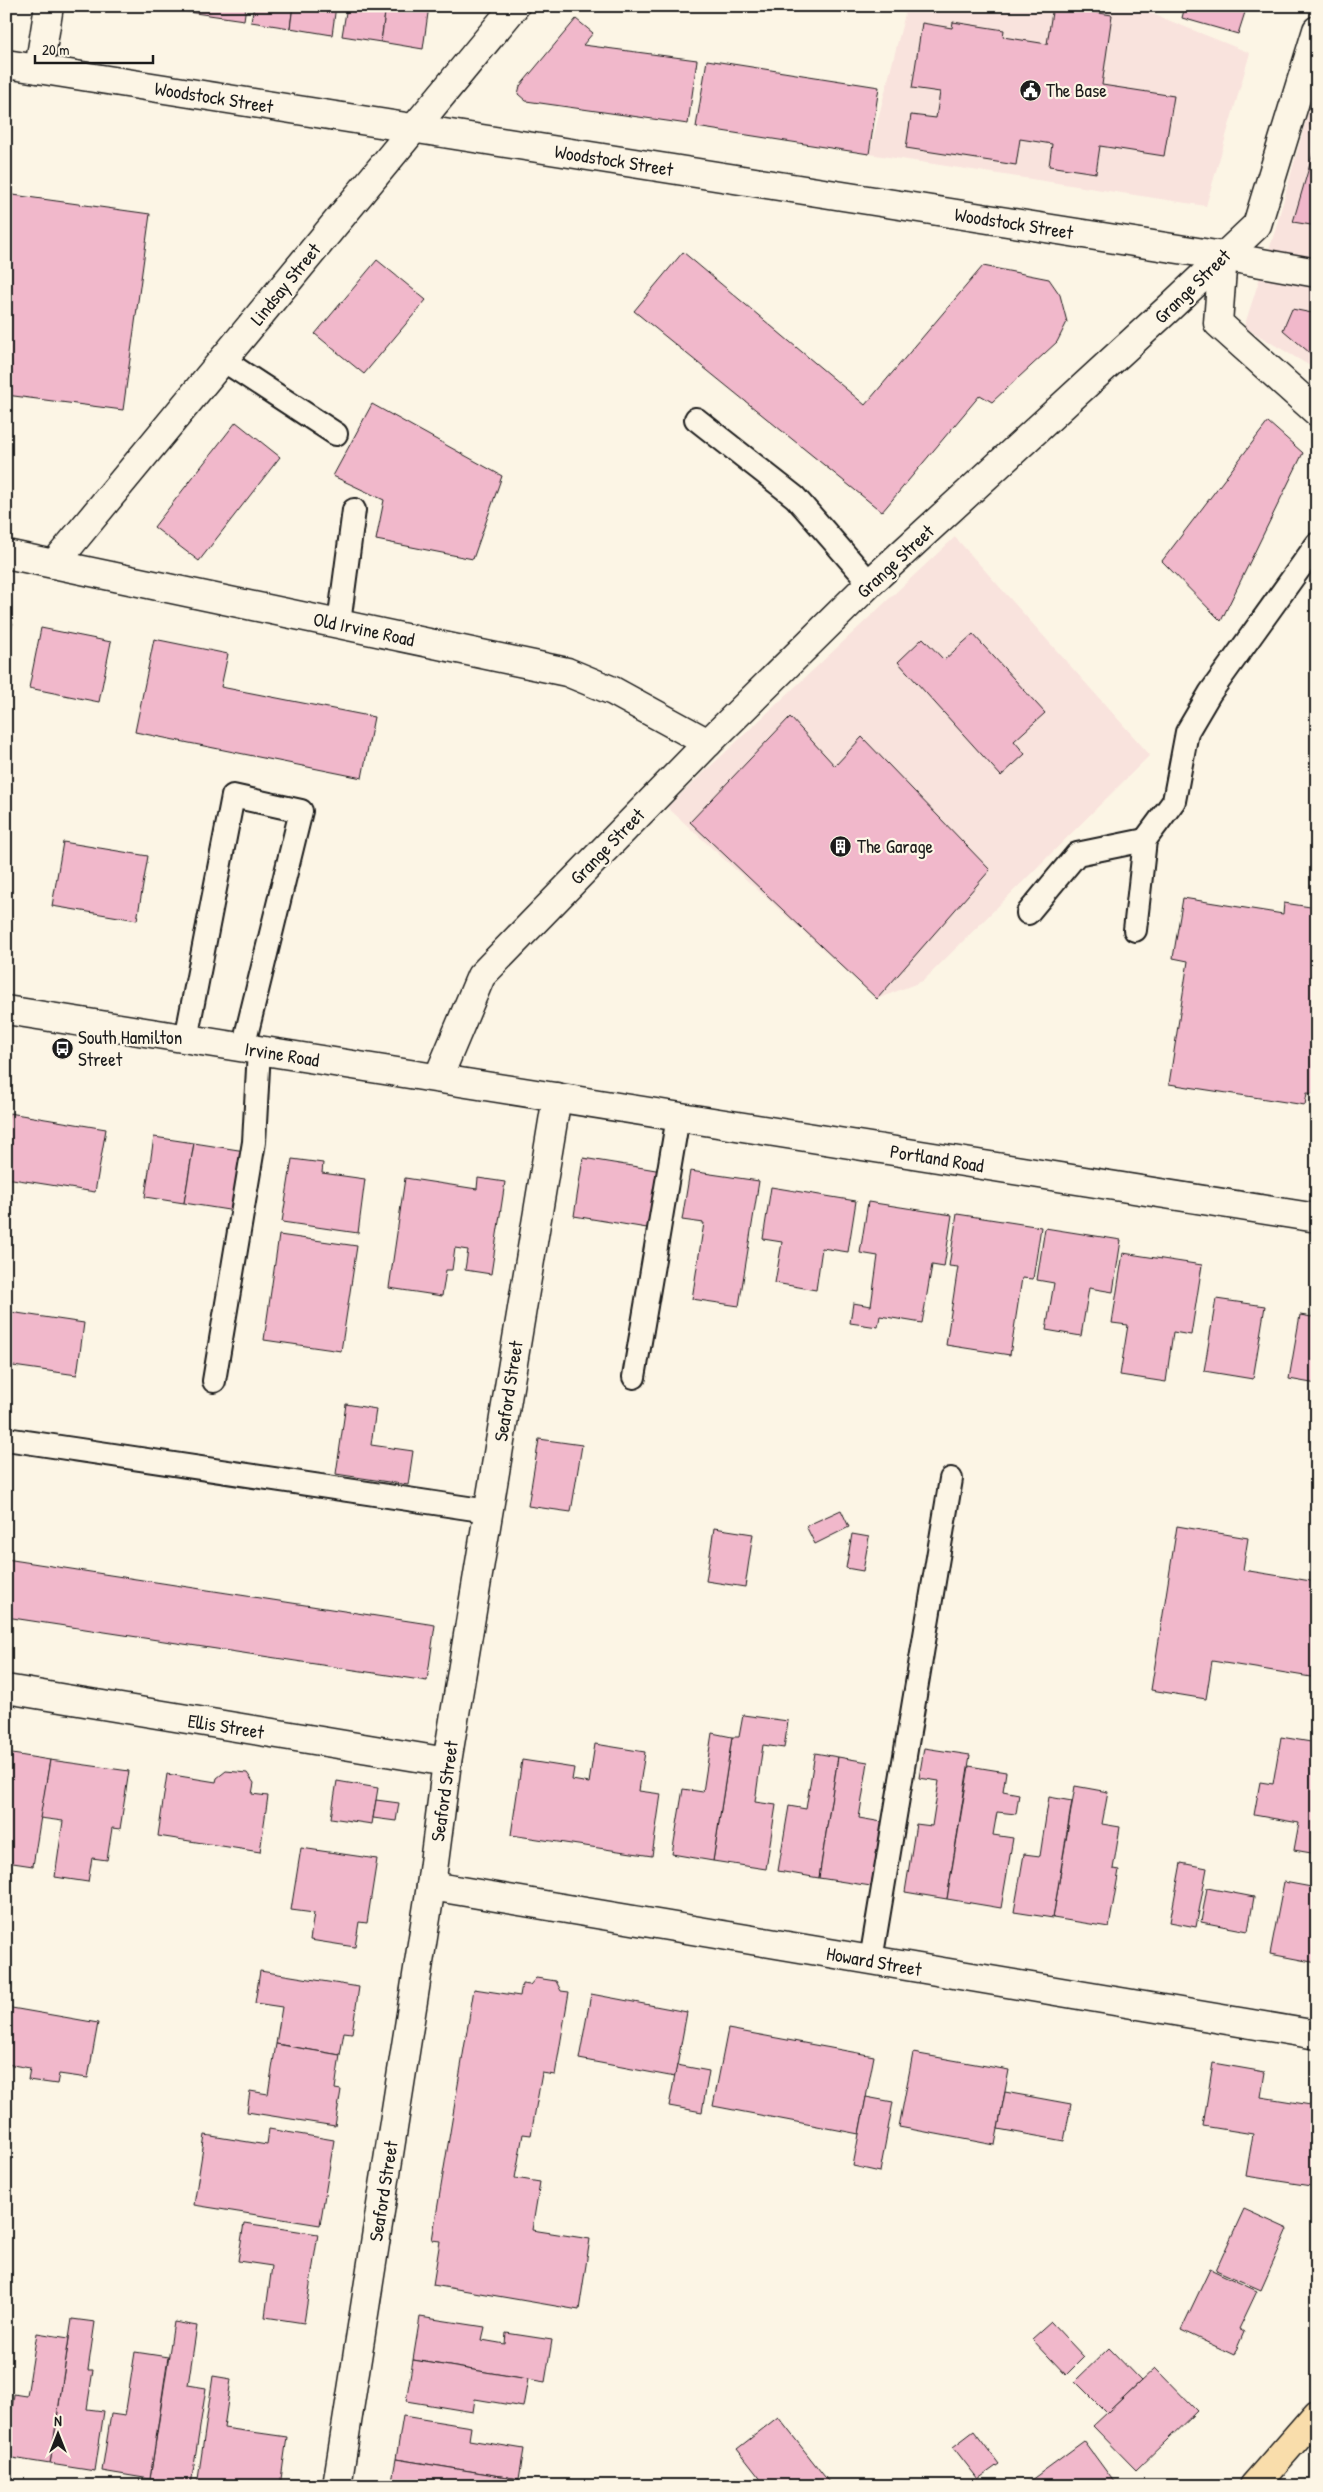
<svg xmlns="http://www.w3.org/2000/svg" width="1323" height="2492" font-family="'Patrick Hand',sans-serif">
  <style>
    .built { fill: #f9e3dd }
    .building { fill: #f1b8cb; stroke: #1c1c1c }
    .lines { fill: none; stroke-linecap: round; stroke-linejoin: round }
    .lane-casing { stroke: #1c1c1c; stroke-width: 26 }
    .street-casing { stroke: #1c1c1c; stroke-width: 31 }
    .secondary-casing { stroke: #1c1c1c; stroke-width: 31 }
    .primary-casing { stroke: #1c1c1c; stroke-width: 31 }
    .lane { stroke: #fcf5e5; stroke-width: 22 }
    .street { stroke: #fcf5e5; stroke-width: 28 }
    .secondary { stroke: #fcf5e5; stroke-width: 28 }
    .primary { stroke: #f9ddab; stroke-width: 28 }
    .labels { text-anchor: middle; stroke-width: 4.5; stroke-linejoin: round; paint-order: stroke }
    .poi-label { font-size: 19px; fill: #1c1c1c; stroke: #fcf5e5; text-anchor: start }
    .street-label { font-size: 19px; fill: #1c1c1c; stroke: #fcf5e5 }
  </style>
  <rect width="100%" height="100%" fill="#fcf5e5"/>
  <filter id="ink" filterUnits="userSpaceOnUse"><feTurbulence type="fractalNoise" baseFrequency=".02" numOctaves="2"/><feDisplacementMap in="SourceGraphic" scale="10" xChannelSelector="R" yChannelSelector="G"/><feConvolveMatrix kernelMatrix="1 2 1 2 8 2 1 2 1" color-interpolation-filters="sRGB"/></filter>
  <g filter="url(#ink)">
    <g class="built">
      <path d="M907,6H1133L1250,53L1206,206L869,154Z"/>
      <path d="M1317,81V370L1244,327L1275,231Z"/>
      <path d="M955,537L1150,755L923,981L877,999L667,807Z"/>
    </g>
    <g class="building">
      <path d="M181,6H246L244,20L181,11Z"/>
      <path d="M254,6H293L290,28L251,22Z"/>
      <path d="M293,6H336L332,35L290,28Z"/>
      <path d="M347,6H386L381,42L342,36Z"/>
      <path d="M386,6H429L423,49L381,42Z"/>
      <path d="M1053,6L1112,15L1102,85L1174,96L1164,156L1100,146L1096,173L1049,166L1052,144L1020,139L1016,165L906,148L911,115L936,118L940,92L912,88L922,23L952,28L953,22L1004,30L1003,37L1047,44Z"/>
      <path d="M1185,6H1247L1238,34L1182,18Z"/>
      <path d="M576,19L593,33L583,45L697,60L688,124L526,101L518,94L520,86Z"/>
      <path d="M707,60L879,87L869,154L696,127Z"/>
      <path d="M1317,140V226L1293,222Z"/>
      <path d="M6,194L150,214L123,410L6,395Z"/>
      <path d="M683,252L865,405L983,266L1049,279L1060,295L1067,322L1057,342L992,402L980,395L882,512L634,311Z"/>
      <path d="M377,260L426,300L364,374L315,334Z"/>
      <path d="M1292,309L1317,314V359L1283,330Z"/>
      <path d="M372,404L502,476L473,559L376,540L384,500L333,476Z"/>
      <path d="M236,422L280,457L199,561L154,527Z"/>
      <path d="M1268,422L1303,453L1221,621L1162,561Z"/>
      <path d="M6,434L10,435L6,463Z"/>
      <path d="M6,621L13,623L6,654Z"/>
      <path d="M41,628L111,642L99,702L29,688Z"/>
      <path d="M973,634L1045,713L1014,741L1025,754L1001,776L898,662L923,638L944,660Z"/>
      <path d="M154,639L228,654L221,687L374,717L362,778L135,732Z"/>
      <path d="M790,717L835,766L862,737L990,870L877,999L690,822Z"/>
      <path d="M63,842L148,856L137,920L52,906Z"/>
      <path d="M1183,898L1283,914L1284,903L1317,908V1094L1307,1093L1305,1105L1169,1084L1188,961L1173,958Z"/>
      <path d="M9,1113L106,1129L95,1192L6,1178V1127Z"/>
      <path d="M154,1137L194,1143L184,1203L145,1197Z"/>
      <path d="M194,1143L245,1151L235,1211L184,1203Z"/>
      <path d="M583,1158L662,1171L653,1229L574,1216Z"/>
      <path d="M292,1159L323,1163L322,1173L365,1179L358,1233L282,1222Z"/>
      <path d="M690,1171L759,1181L739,1306L692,1299L704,1223L682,1220Z"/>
      <path d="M405,1178L477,1189L478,1178L505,1182L491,1274L465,1270L468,1250L455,1248L452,1270H446L442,1296L389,1288Z"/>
      <path d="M771,1187L856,1201L848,1252L822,1248L816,1290L775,1283L782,1242L763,1239Z"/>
      <path d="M868,1202L952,1215L944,1267L932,1265L922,1323L880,1316L878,1327L850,1323L853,1303L871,1306L878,1256L860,1253Z"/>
      <path d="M957,1214L1041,1227L1033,1279L1022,1278L1010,1355L946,1345L958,1267L949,1266Z"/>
      <path d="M1045,1228L1121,1240L1113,1292L1089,1288L1081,1336L1046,1330L1054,1283L1037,1280Z"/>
      <path d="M279,1235L357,1246L341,1351L264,1340Z"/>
      <path d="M1123,1253L1202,1265L1191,1335L1173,1332L1166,1382L1120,1375L1128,1325L1112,1323Z"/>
      <path d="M1216,1299L1265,1306L1253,1379L1204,1371Z"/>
      <path d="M1315,1301H1317V1384L1289,1379L1300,1315L1312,1317Z"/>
      <path d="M10,1312L84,1323L77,1375L6,1365V1341Z"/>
      <path d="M346,1404L376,1409L371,1445L413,1451L408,1485L336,1474Z"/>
      <path d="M539,1439L582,1445L571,1512L528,1506Z"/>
      <path d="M841,1510L849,1527L815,1544L806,1526Z"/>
      <path d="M1177,1526L1248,1538L1243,1570L1317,1582V1678L1212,1661L1206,1699L1151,1690Z"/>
      <path d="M714,1528L753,1534L745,1587L706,1581Z"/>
      <path d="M852,1534L869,1537L863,1571L846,1568Z"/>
      <path d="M6,1559L435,1625L427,1681L6,1617Z"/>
      <path d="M743,1715L788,1721L784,1748L763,1745L755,1802L776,1805L766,1869L713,1861L732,1737H739Z"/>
      <path d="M712,1733L732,1737L713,1861L672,1854L683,1789L703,1792Z"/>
      <path d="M1281,1737L1317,1743V1854L1294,1850L1299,1823L1254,1815L1260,1782L1273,1784Z"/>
      <path d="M595,1744L645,1752L639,1791L661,1794L652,1856L511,1835L522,1760L574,1768L572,1780L589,1783Z"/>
      <path d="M924,1748L970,1755L947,1899L905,1892L916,1824L932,1826L939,1781L919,1778Z"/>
      <path d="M6,1753L50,1760L33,1866L6,1862Z"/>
      <path d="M815,1753L838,1757L819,1878L778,1871L789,1806L806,1809Z"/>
      <path d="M838,1757L868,1762L859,1818L882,1822L871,1886L819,1878Z"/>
      <path d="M50,1760L129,1771L120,1829L112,1828L107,1860L92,1858L88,1882L55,1877L63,1821L40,1818Z"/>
      <path d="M969,1766L1006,1772L1003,1791L1019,1794L1016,1814L997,1812L993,1835L1013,1838L1001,1908L947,1899Z"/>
      <path d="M226,1771L247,1773L254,1783L252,1794L268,1796L260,1852L158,1836L167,1774L216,1782L217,1778Z"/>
      <path d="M337,1781L378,1788L372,1824L331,1818Z"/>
      <path d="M1075,1786L1108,1792L1102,1824L1120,1827L1113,1869L1119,1870L1109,1927L1053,1918Z"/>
      <path d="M1049,1797L1072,1801L1053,1918L1014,1912L1024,1854L1040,1856Z"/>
      <path d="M376,1800L399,1803L396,1821L373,1818Z"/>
      <path d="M301,1848L377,1859L367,1923L359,1922L355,1947L310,1940L314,1913L291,1910Z"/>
      <path d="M1181,1863L1207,1868L1196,1927L1170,1922Z"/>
      <path d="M1284,1882L1317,1888V1963L1270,1954Z"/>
      <path d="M1207,1888L1254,1897L1248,1931L1201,1922Z"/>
      <path d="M260,1971L359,1987L352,2033L344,2032L340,2055L276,2044L282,2007L255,2003Z"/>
      <path d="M536,1978L556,1981L561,1991L569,1992L555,2075L542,2073L531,2135L523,2134L515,2178L540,2182L532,2230L590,2239L579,2310L433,2285L440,2241L432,2240L474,1989L520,1996L522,1984L530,1985Z"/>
      <path d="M591,1994L687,2012L675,2077L579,2059Z"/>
      <path d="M6,2007L98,2023L88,2078L59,2074L57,2084L28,2080L30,2068L6,2064Z"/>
      <path d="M728,2029L874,2056L859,2134L713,2106Z"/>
      <path d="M276,2044L340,2055L335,2089L341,2090L335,2126L247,2112L250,2091L268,2094Z"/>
      <path d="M913,2053L1009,2070L995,2145L899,2127Z"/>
      <path d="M1213,2063L1265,2072L1261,2097L1317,2106V2150L1311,2186L1246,2176L1253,2134L1203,2126Z"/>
      <path d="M677,2065L709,2071L702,2112L669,2106Z"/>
      <path d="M1005,2092L1071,2104L1064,2141L998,2129Z"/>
      <path d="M866,2097L893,2102L880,2172L853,2166Z"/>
      <path d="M269,2129L334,2140L320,2225L194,2205L205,2135L267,2145Z"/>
      <path d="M1244,2209L1288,2229L1261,2290L1216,2270Z"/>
      <path d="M244,2223L318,2234L304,2323L265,2317L272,2266L238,2261Z"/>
      <path d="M1210,2269L1257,2291L1239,2329L1244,2332L1234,2355L1181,2330Z"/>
      <path d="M420,2317L485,2327L482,2340L505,2344L506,2333L552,2340L545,2382L413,2360Z"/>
      <path d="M72,2319L95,2322L88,2370H93L87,2409L104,2411L95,2471L50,2464Z"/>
      <path d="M174,2322L197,2326L188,2385L206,2388L191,2485L150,2479Z"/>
      <path d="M1051,2322L1084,2357L1066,2375L1032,2339Z"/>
      <path d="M37,2333L69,2338L50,2464L6,2457L14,2394L27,2396Z"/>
      <path d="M1109,2348L1141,2381L1107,2413L1075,2381Z"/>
      <path d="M135,2352L168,2357L150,2479L102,2471L111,2414L125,2416Z"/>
      <path d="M413,2360L528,2379L523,2407L475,2399L473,2412L406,2401Z"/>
      <path d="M1155,2368L1197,2411L1136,2470L1093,2426Z"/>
      <path d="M213,2376L231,2379L224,2428L287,2437L280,2486H197Z"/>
      <path d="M403,2416L471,2427L469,2440L524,2449L519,2479L396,2459Z"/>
      <path d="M778,2417L832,2486H766L737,2449Z"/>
      <path d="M974,2431L999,2464L978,2479L953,2447Z"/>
      <path d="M1084,2441L1117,2486H1023Z"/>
      <path d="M396,2459L519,2479L518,2486H391Z"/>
    </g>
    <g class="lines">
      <defs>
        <g id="lane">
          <path d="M223,360L336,434"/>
          <path d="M696,419L795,497L870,583"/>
          <path d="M339,623L354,510"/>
          <path d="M1028,913L1077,854L1145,840"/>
          <path d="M1135,930L1145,840L1174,801L1187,732L1210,693L1317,544"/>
          <path d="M186,1039L233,796L301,811L243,1048"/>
          <path d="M634,1377L678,1117"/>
          <path d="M214,1381L254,1142L259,1050"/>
          <path d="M6,1439L488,1511"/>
          <path d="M871,1960L951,1479"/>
        </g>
        <g id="street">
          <path d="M6,64L1223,256L1317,273"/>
          <path d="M39,69L49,6"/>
          <path d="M1223,256L1218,323L1317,412"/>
          <path d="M6,554L567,672L613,691L708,743"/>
          <path d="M55,563L515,6"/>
          <path d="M438,1078L481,976L708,743L870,583L1167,310L1257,225L1317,30"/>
          <path d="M6,1689L447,1762"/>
          <path d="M431,1886L1317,2035"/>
          <path d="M337,2486L431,1886L447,1762L557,1097"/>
        </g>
        <path id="secondary" d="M6,1010L1317,1218"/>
        <path id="primary" d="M1254,2486L1317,2414"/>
      </defs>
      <use href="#lane" class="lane-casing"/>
      <use href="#street" class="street-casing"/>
      <use href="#secondary" class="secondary-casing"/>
      <use href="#primary" class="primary-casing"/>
      <use href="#lane" class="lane"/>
      <use href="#street" class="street"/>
      <use href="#secondary" class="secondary"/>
      <use href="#primary" class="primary"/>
    </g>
  </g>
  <defs>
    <symbol id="civic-disc" viewBox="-11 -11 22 22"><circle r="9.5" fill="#1c1c1c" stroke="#fcf5e5"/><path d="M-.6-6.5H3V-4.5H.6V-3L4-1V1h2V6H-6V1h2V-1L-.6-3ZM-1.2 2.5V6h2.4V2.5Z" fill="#fff"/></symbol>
    <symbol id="building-disc" viewBox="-11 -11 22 22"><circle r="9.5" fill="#1c1c1c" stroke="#fcf5e5"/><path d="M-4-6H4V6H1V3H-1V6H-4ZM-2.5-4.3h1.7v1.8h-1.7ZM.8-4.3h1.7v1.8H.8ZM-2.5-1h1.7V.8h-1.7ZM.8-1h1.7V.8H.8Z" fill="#fff"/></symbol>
    <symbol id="bus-disc" viewBox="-11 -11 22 22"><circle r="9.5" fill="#1c1c1c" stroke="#fcf5e5"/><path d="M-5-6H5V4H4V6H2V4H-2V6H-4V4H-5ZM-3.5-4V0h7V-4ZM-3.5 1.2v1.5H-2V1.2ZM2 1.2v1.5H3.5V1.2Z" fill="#fff"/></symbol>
  </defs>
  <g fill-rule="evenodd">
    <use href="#civic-disc" x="1018" y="78" width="25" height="25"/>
    <use href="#building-disc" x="828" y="834" width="25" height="25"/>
    <use href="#bus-disc" x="50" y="1036" width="25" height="25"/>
  </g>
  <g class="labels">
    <g class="poi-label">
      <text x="1046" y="97">The Base</text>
      <text x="857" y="853">The Garage</text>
      <text x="78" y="1044">South Hamilton<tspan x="78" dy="22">Street</tspan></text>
    </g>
    <g class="street-label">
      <text transform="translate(214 97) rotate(9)" y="7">Woodstock Street</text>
      <text transform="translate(614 160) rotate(9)" y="7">Woodstock Street</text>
      <text transform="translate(1014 223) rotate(9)" y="7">Woodstock Street</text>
      <text transform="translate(285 284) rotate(-51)" y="7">Lindsay Street</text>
      <text transform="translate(1192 286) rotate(-44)" y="7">Grange Street</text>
      <text transform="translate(895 561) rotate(-43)" y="7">Grange Street</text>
      <text transform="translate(364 629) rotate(12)" y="7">Old Irvine Road</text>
      <text transform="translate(607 846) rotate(-46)" y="7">Grange Street</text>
      <text transform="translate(282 1054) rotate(9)" y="7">Irvine Road</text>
      <text transform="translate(937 1158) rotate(9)" y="7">Portland Road</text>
      <text transform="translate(508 1391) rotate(-81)" y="7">Seaford Street</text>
      <text transform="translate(226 1726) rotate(9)" y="7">Ellis Street</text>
      <text transform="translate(444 1791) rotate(-82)" y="7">Seaford Street</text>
      <text transform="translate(874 1961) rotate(10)" y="7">Howard Street</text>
      <text transform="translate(383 2191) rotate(-81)" y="7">Seaford Street</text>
    </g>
  </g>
  <rect width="1323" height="2492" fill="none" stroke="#fcf5e5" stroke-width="25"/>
  <rect x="12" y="12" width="1298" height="2467" fill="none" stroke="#1c1c1c" stroke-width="2" filter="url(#ink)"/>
  <g transform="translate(58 2434)" stroke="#fcf5e5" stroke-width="4" paint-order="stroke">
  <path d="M0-4L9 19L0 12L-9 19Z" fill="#1c1c1c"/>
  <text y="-8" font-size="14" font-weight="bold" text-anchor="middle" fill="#1c1c1c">N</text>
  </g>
  <path d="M35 55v8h118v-8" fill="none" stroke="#1c1c1c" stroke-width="2.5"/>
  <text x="42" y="55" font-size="15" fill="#1c1c1c" stroke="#fcf5e5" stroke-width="4" paint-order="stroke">20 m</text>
</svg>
